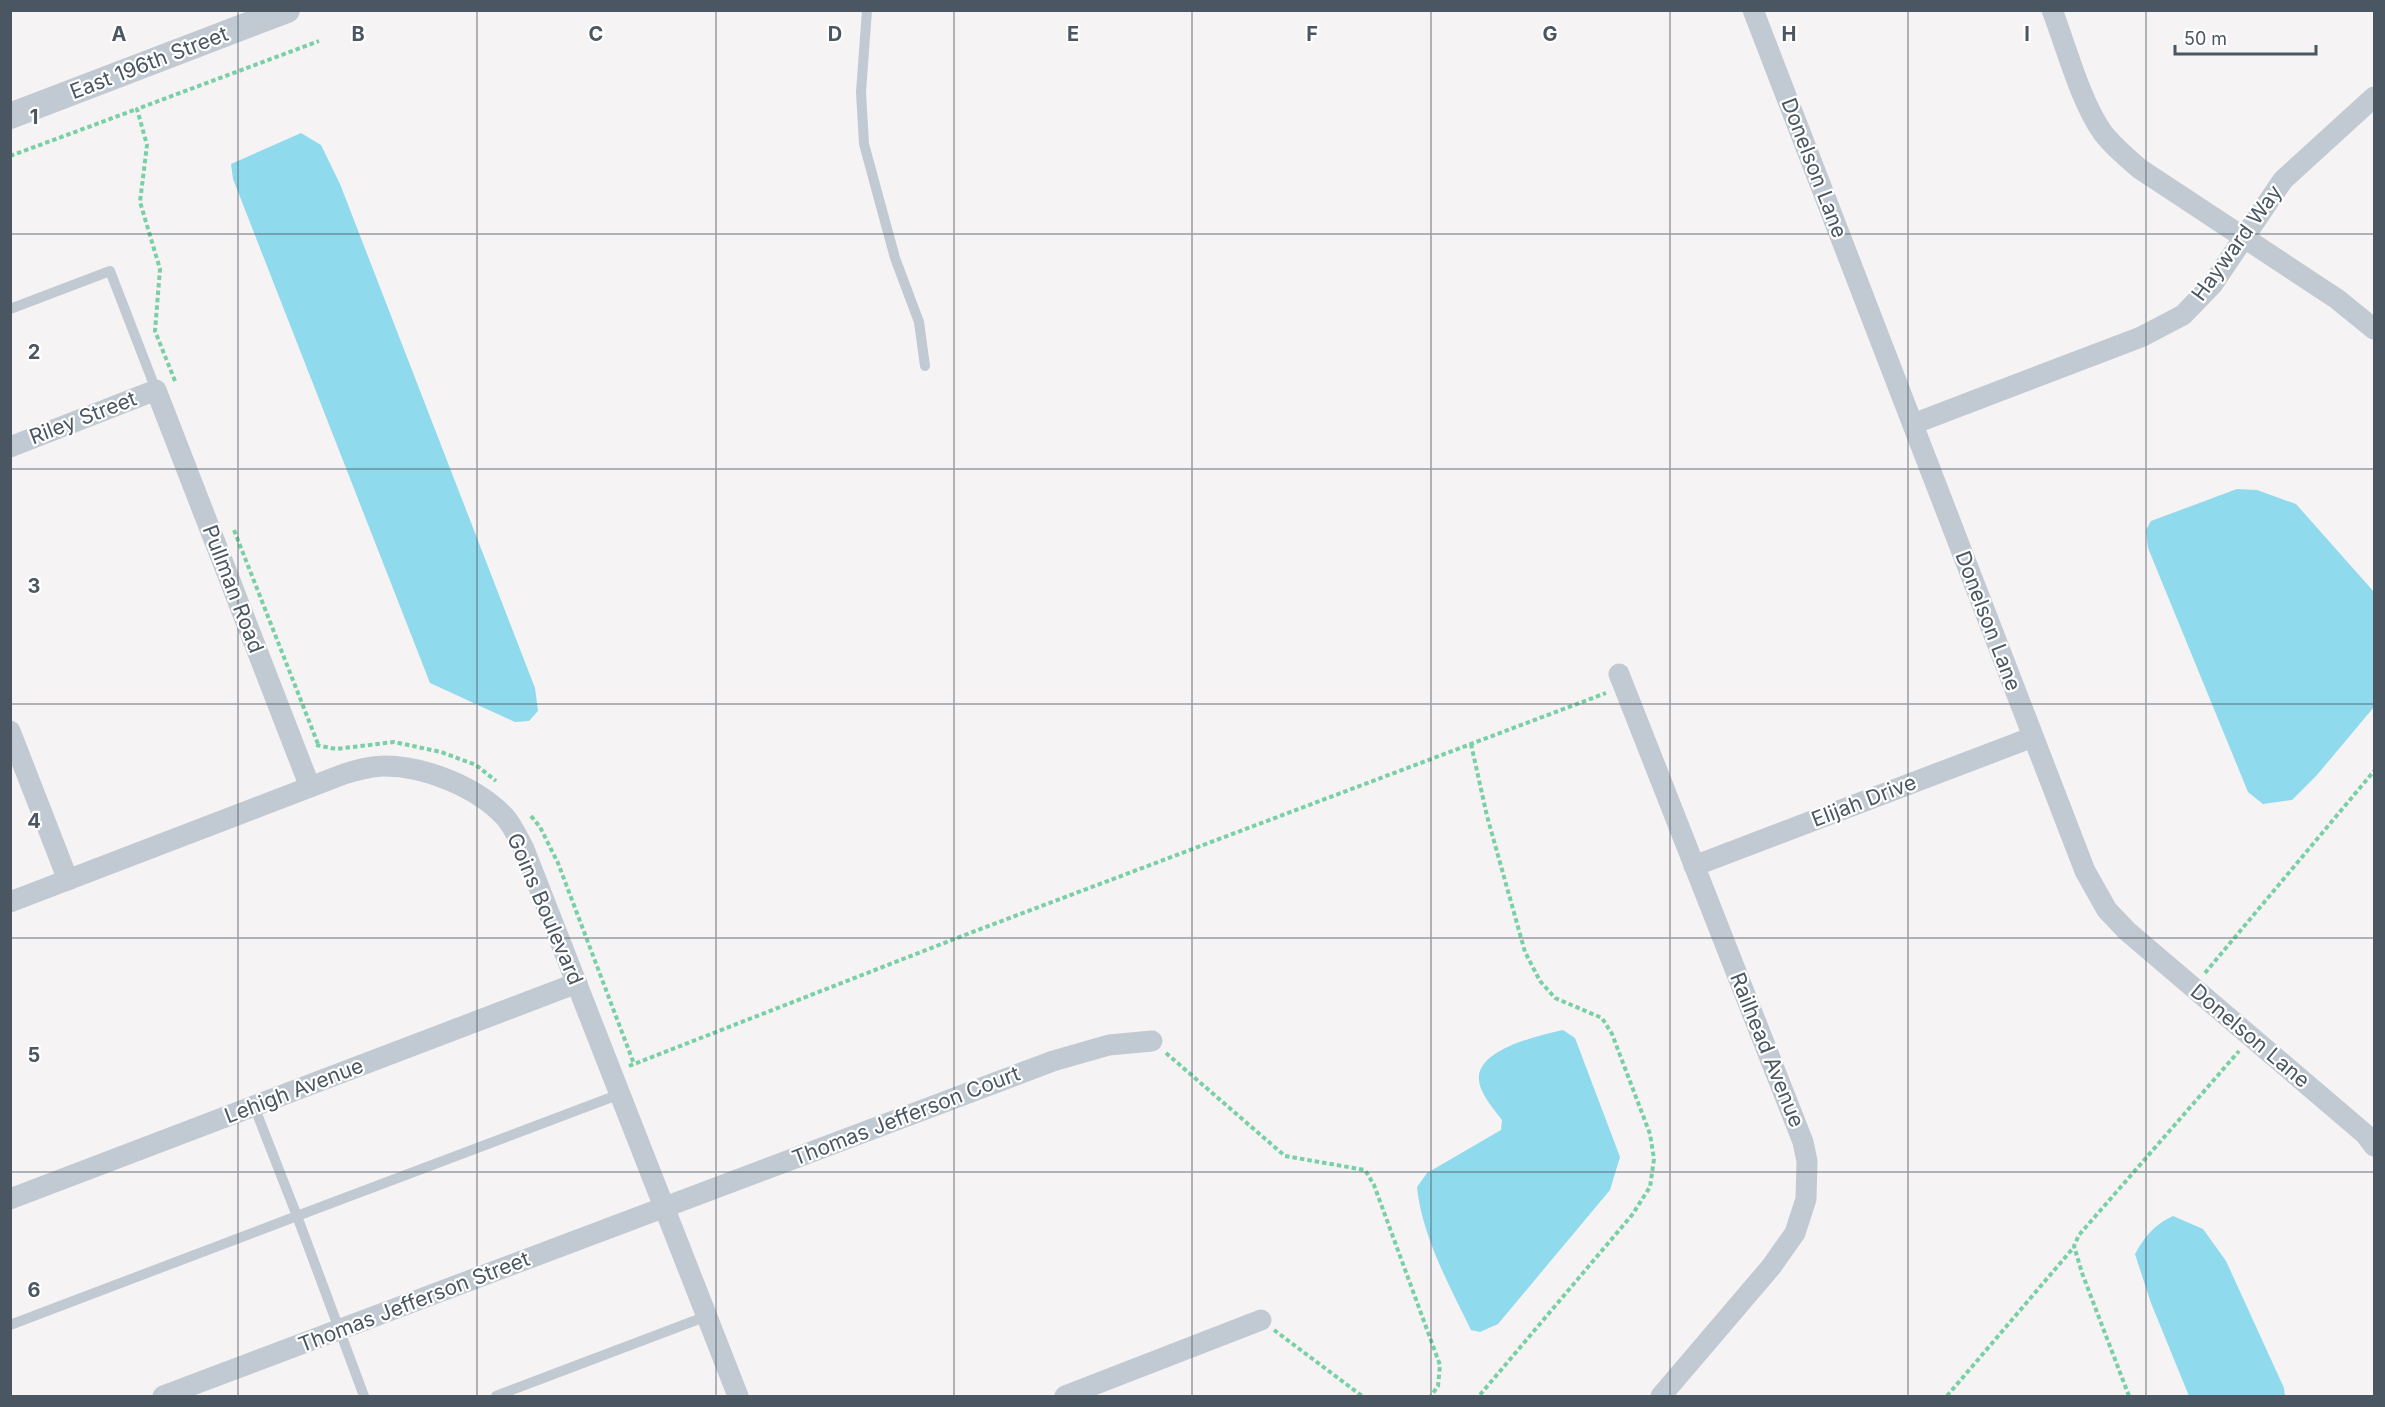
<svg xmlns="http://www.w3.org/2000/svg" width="2385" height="1407" font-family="Inter,sans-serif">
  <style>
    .water { fill: #90daee }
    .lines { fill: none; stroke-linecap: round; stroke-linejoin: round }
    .path { stroke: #7ad0a6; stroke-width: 4; stroke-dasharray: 4.5 3; stroke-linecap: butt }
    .service { stroke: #c1cad2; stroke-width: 10 }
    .minor { stroke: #c1cad2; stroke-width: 21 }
    .tertiary { stroke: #c1cad2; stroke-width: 26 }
    .grid { fill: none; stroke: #4a5661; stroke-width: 1.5; stroke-opacity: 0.55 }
    .labels { text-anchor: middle; stroke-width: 4.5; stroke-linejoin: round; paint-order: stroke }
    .street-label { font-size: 21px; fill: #4a5661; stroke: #fff }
    .grid-label { font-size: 20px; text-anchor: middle; font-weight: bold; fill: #4a5661; stroke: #fff; stroke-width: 4.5; stroke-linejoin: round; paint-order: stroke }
  </style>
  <rect width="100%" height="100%" fill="#f5f3f3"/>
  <g class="water">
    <path d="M301,133L321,145L340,184L535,688L538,711L529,721L515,722L430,683L233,179L231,164Z"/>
    <path d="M2237,489L2257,490L2296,504L2374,592V707L2317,775L2292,800L2263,804L2248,792L2148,548L2146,530L2151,521Z"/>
    <path d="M1563,1030L1575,1038L1620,1157L1610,1190L1498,1324L1480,1332L1471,1330C1449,1285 1422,1236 1417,1187L1427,1173L1501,1130L1502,1120C1494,1109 1480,1094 1479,1080C1476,1049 1541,1035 1563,1030Z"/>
    <path d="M2173,1216L2203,1229L2226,1261L2284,1388L2285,1396H2189L2151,1303L2135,1254C2145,1236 2154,1225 2173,1216Z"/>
  </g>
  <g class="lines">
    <g class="path">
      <path d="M10,156L137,109"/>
      <path d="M175,381L155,331L160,269L140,202L147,145L137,109L319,41"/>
      <path d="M234,530L318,744"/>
      <path d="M1471,744L1487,816L1525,952L1540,981L1555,998L1602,1018L1612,1034L1650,1134L1654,1159L1650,1187L1632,1215L1479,1396"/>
      <path d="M316,745L336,749L394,742L441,752L476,765L496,781"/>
      <path d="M531,816L540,827L558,863L634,1064"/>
      <path d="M2205,973L2374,771"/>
      <path d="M1166,1053L1285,1156L1365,1170L1374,1185L1440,1365L1438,1386L1431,1396"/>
      <path d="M629,1066L962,936L1606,693"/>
      <path d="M1274,1330L1362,1396"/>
      <path d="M1947,1396L2074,1247"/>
      <path d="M2129,1396L2082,1273L2074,1246L2079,1235L2239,1051"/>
    </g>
    <g class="service">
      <path d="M867,10L861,92L864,144L895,258L919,322L925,366"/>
      <path d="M10,309L110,271L156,390"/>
      <path d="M10,1325L297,1216L254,1106"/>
      <path d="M364,1396L297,1216L620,1094"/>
      <path d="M496,1396L707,1316"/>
    </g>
    <g class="minor">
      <path d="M1753,10L2085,871L2107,910L2127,931L2365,1134L2374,1146"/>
      <path d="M2052,10C2066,46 2081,103 2103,133C2113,146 2127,158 2140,169L2337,299L2374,329"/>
      <path d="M1913,424L2141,337L2183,315L2212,285L2283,180L2374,97"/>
      <path d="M10,447L156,390L310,787"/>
      <path d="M1619,674L1803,1142L1807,1161L1806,1199L1795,1233L1771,1267L1661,1396"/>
      <path d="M10,731L68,880"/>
      <path d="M1694,866L2033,737"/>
      <path d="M10,902L344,774C357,770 370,766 384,766C425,766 477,787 505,817C513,826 518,838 524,849L738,1396"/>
      <path d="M10,1199L577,983"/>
      <path d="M163,1396L1053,1061L1109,1045L1152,1041"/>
      <path d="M1065,1396L1261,1320"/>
    </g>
    <path class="tertiary" d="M10,116L287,10"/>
  </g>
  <path class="grid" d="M238,10V1396M477,10V1396M716,10V1396M954,10V1396M1192,10V1396M1431,10V1396M1670,10V1396M1908,10V1396M2146,10V1396M10,234H2374M10,469H2374M10,704H2374M10,938H2374M10,1172H2374"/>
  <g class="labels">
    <g class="street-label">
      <text transform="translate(149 63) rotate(-21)" y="7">East 196th Street</text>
      <text transform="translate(1814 168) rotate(69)" y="7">Donelson Lane</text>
      <text transform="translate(2237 243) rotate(-54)" y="7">Hayward Way</text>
      <text transform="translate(83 418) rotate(-21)" y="7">Riley Street</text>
      <text transform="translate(233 589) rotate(69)" y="7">Pullman Road</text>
      <text transform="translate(1988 621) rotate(69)" y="7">Donelson Lane</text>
      <text transform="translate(1864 801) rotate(-21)" y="7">Elijah Drive</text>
      <text transform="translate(545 909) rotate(67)" y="7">Goins Boulevard</text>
      <text transform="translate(2250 1036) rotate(40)" y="7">Donelson Lane</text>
      <text transform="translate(1767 1050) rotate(68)" y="7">Railhead Avenue</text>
      <text transform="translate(294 1091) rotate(-21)" y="7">Lehigh Avenue</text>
      <text transform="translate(906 1116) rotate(-21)" y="7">Thomas Jefferson Court</text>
      <text transform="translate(414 1302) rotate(-21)" y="7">Thomas Jefferson Street</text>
    </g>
  </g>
  <g class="grid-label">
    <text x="119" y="41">A</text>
    <text x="358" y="41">B</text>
    <text x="596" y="41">C</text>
    <text x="835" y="41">D</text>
    <text x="1073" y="41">E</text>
    <text x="1312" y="41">F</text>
    <text x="1550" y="41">G</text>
    <text x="1789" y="41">H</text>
    <text x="2027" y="41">I</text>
    <text x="34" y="124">1</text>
    <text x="34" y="359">2</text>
    <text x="34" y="593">3</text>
    <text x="34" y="828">4</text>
    <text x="34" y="1062">5</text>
    <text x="34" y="1297">6</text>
  </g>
  <rect width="2385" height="1407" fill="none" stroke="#4a5661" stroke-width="24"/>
  <path d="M2175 45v9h141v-9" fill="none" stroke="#4a5661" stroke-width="3"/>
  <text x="2184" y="45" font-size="18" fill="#4a5661" stroke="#ffffff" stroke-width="4.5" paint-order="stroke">50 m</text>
</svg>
